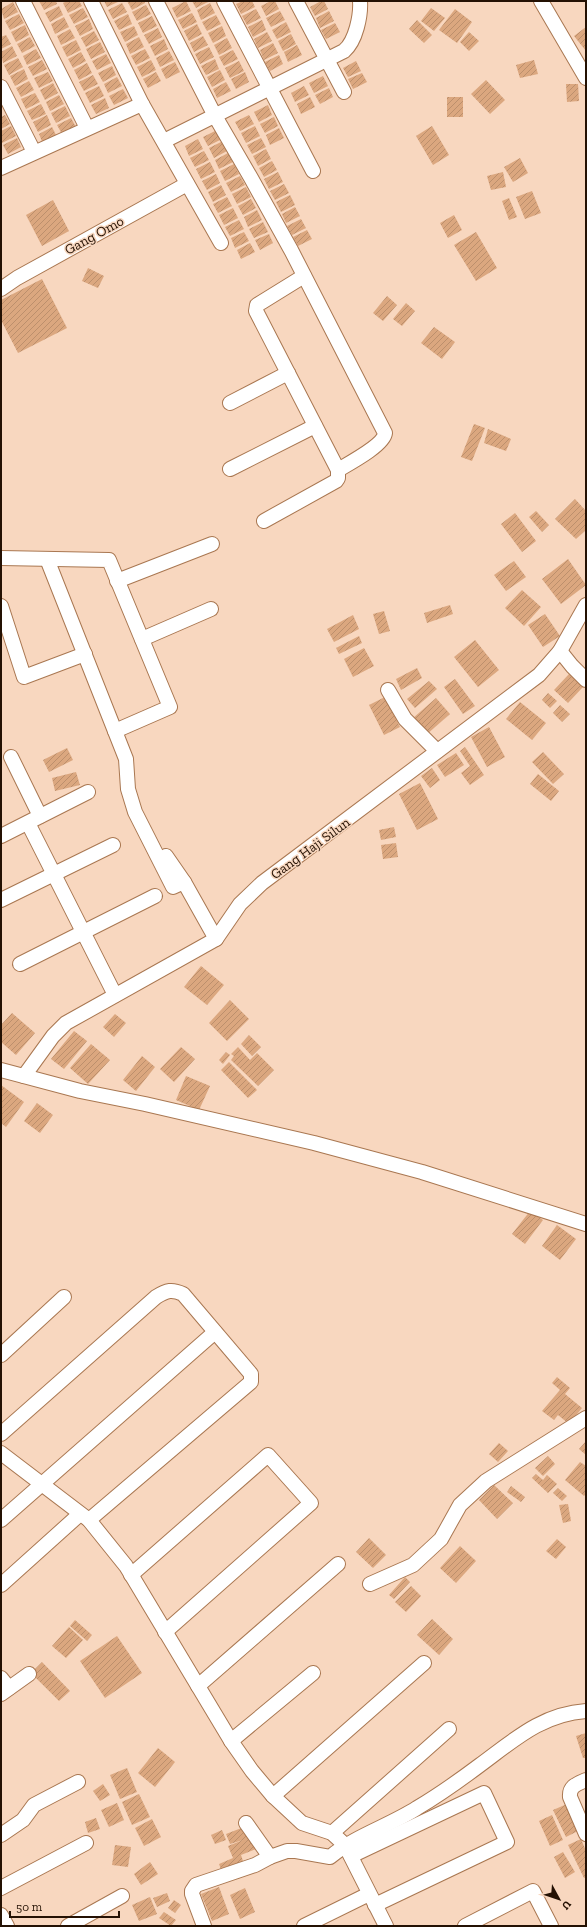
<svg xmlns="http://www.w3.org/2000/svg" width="587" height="1927" font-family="'Zilla Slab',serif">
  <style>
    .building { fill: url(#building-hatch) }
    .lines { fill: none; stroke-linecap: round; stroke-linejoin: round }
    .minor-casing { stroke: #a97751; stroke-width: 16 }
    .minor { stroke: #fff; stroke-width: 14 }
    .labels { text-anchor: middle; stroke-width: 3; stroke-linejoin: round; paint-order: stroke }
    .street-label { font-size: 14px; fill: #241103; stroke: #f8d7bf }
  </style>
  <defs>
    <pattern id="building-hatch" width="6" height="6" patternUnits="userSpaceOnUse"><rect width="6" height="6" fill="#dba77f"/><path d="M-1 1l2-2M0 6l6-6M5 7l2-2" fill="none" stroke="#bc8f6c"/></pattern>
  </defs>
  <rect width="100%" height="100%" fill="#f8d7bf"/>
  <g class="building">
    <path d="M39,1H56L57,4L44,10Z"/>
    <path d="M67,1H79L82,6L68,13L63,3Z"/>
    <path d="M104,1H120L107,7Z"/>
    <path d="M127,1H145V3L132,10Z"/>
    <path d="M186,1L191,11L177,18L172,8Z"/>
    <path d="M192,1H210L196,8Z"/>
    <path d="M243,1H252L255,7L241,14L236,4Z"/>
    <path d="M271,1H275L279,9L266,16L261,6Z"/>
    <path d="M321,1H324L328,9L315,16L310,7Z"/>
    <path d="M13,2L18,12L4,19L1,9Z"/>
    <path d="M122,3L127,12L113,19L108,10Z"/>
    <path d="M210,3L215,13L201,20L197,10Z"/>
    <path d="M146,5L151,14L137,21L132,12Z"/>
    <path d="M59,6L63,15L50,22L45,13Z"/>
    <path d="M83,8L88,17L74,24L69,15Z"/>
    <path d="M431,8L445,18L434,31L421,21Z"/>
    <path d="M256,9L261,18L247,25L242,16Z"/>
    <path d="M455,9L472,22L457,43L439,30Z"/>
    <path d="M280,11L285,20L271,27L266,18Z"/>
    <path d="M329,11L334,21L320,28L316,18Z"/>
    <path d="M192,13L197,22L183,29L178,20Z"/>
    <path d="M19,14L24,23L10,30L5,21Z"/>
    <path d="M128,14L132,24L119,30L114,21Z"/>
    <path d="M216,15L221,24L207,31L202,22Z"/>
    <path d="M152,16L157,26L143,33L138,23Z"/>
    <path d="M64,17L69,27L55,34L51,24Z"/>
    <path d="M89,19L93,29L80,36L75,26Z"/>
    <path d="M262,20L266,30L253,37L248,27Z"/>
    <path d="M417,20L432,35L424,43L409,29Z"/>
    <path d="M286,22L291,32L277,39L272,30Z"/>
    <path d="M335,23L340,32L326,39L321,30Z"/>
    <path d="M197,24L202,34L189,41L184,31Z"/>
    <path d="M25,25L29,35L16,42L11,32Z"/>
    <path d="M134,26L138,35L125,42L120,32Z"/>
    <path d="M222,26L226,36L213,43L208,33Z"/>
    <path d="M586,27V51L574,36Z"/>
    <path d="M158,28L162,37L149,44L144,35Z"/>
    <path d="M70,29L75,38L61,45L57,36Z"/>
    <path d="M94,31L99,40L86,47L81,38Z"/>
    <path d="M267,32L272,41L258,48L254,39Z"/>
    <path d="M469,32L479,41L469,51L460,42Z"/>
    <path d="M291,34L296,44L283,51L278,41Z"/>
    <path d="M6,35L11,44L1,49V37Z"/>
    <path d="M203,36L208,45L194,52L190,43Z"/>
    <path d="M30,37L35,46L22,53L17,44Z"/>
    <path d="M139,37L144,47L130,54L126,44Z"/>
    <path d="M227,38L232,48L219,55L214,45Z"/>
    <path d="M164,39L168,49L155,56L150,46Z"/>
    <path d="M76,40L81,50L67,57L62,47Z"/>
    <path d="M100,42L105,52L91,59L86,49Z"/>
    <path d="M273,43L278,53L264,60L260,50Z"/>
    <path d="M297,45L302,55L288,62L284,52Z"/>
    <path d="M12,46L17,56L3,63L1,52Z"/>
    <path d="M209,47L214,57L200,64L195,54Z"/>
    <path d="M36,49L41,58L27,65L23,56Z"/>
    <path d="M145,49L150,58L136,65L131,56Z"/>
    <path d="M233,50L238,59L224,66L219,57Z"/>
    <path d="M169,51L174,60L160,67L156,58Z"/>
    <path d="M81,52L86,61L73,68L68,59Z"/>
    <path d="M106,54L111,63L97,70L92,61Z"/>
    <path d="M279,55L283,64L270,71L265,62Z"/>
    <path d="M18,58L23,67L9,75L4,65Z"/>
    <path d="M215,59L219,69L206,75L201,66Z"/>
    <path d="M42,60L47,69L33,76L28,67Z"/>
    <path d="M151,60L156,70L142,77L137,67Z"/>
    <path d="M534,60L538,74L520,78L516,65Z"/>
    <path d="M239,61L244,71L230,78L225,68Z"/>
    <path d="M356,61L361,71L348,77L343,68Z"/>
    <path d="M175,62L180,72L166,79L161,69Z"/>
    <path d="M87,63L92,73L79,80L74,70Z"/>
    <path d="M112,66L116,75L103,82L98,73Z"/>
    <path d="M24,69L28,79L15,86L10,76Z"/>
    <path d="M220,70L225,80L212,87L207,77Z"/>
    <path d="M48,72L53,81L39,88L34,78Z"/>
    <path d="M156,72L161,81L148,88L143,79Z"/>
    <path d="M245,72L249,82L236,89L231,79Z"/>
    <path d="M362,73L367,82L353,89L348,79Z"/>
    <path d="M93,75L98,84L84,91L79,82Z"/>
    <path d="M323,76L328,86L314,93L309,83Z"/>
    <path d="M117,77L122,86L108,93L104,84Z"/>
    <path d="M486,80L505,100L490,114L471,94Z"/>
    <path d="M29,81L34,90L21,97L16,88Z"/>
    <path d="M226,82L231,91L217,98L213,89Z"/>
    <path d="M53,83L58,93L45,100L40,90Z"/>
    <path d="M566,84H578L579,101L567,102Z"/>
    <path d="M99,86L104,96L90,103L85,93Z"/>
    <path d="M304,86L309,95L295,102L291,93Z"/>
    <path d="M329,88L333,97L320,104L315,95Z"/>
    <path d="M123,89L128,98L114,105L109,96Z"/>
    <path d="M35,93L40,102L26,109L21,99Z"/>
    <path d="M59,95L64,104L50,111L46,102Z"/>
    <path d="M310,97L315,107L301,114L297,104Z"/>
    <rect x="447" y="97" width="16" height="20"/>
    <path d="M105,98L109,108L96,114L91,105Z"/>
    <path d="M41,104L46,114L32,120L27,111Z"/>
    <path d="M268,105L272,115L259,122L254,112Z"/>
    <path d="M65,106L70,116L56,123L51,113Z"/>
    <path d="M5,115L10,124L1,129V117Z"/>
    <path d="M47,115L51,125L38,132L33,122Z"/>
    <path d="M249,115L254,124L240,131L235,122Z"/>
    <path d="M274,117L278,126L265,133L260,124Z"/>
    <path d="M71,118L76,127L62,134L57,125Z"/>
    <path d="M11,126L16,136L2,143L1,131Z"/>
    <path d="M255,126L260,136L246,143L241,133Z"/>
    <path d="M432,126L449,155L433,165L416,136Z"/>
    <path d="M52,127L57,137L43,144L39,134Z"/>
    <path d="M279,128L284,138L270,145L266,135Z"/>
    <path d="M217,130L222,139L208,146L203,137Z"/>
    <path d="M17,138L21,147L8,154L3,145Z"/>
    <path d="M261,138L266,147L252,154L247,145Z"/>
    <path d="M198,139L203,149L189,156L185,146Z"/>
    <path d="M223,141L227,151L214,158L209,148Z"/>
    <path d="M266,149L271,159L258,166L253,156Z"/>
    <path d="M204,151L209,160L195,167L190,158Z"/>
    <path d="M228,153L233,162L219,169L215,160Z"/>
    <path d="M520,158L528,173L513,182L504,167Z"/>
    <path d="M272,161L277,170L264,177L259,168Z"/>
    <path d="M210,162L215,172L201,179L196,169Z"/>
    <path d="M234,164L239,174L225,181L220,171Z"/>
    <path d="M278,172L283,182L269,189L264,179Z"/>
    <path d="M503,172L506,187L491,190L487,176Z"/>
    <path d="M216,174L220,183L207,190L202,181Z"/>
    <path d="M240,176L245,185L231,192L226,183Z"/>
    <path d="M284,184L289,193L275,200L270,191Z"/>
    <path d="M221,185L226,195L213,202L208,192Z"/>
    <path d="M246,187L251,197L237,204L232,194Z"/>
    <path d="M532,191L541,213L525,219L516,197Z"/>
    <path d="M290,195L295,205L281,212L276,202Z"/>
    <path d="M227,197L232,206L218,213L213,204Z"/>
    <path d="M509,198L517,217L509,220L502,201Z"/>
    <path d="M251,199L256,208L243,215L238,206Z"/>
    <path d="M53,200L69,231L42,246L26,215Z"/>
    <path d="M295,207L300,216L286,223L282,214Z"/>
    <path d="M233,208L238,218L224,225L219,215Z"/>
    <path d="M257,210L262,220L248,227L244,217Z"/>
    <path d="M454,215L462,230L448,238L440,223Z"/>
    <path d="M301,219L306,228L292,235L287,226Z"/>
    <path d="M239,220L244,229L230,236L225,227Z"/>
    <path d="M263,222L268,232L254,238L249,229Z"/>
    <path d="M307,230L312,239L298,246L293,237Z"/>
    <path d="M244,232L249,241L235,248L231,238Z"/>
    <path d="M476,232L497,268L476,281L454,245Z"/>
    <path d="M269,234L273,243L260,250L255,240Z"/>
    <path d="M250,243L255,252L241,259L237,250Z"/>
    <path d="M88,268L104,276L98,288L82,281Z"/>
    <path d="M42,279L67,328L18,353L1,320V300Z"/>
    <path d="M387,296L397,305L383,321L373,313Z"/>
    <path d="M406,303L415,311L402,326L393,319Z"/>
    <path d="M434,327L455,342L442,359L421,343Z"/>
    <path d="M474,424L485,428L472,461L461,457Z"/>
    <path d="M488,429L511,439L506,451L484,443Z"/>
    <path d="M575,499L586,511V530L576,539L555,519Z"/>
    <path d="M536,511L549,525L542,532L529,517Z"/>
    <path d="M515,513L536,541L522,552L501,524Z"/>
    <path d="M568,559L586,585L561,604L542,579Z"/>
    <path d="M514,561L526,577L506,591L494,575Z"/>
    <path d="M522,590L541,607L524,626L505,608Z"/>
    <path d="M450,605L453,614L427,623L424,613Z"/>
    <path d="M384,611L390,631L379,634L373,614Z"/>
    <path d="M545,614L560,636L543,647L528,625Z"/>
    <path d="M353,615L359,629L334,642L327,629Z"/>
    <path d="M359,636L362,643L339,654L336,648Z"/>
    <path d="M475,640L499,670L478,687L454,657Z"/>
    <path d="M364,648L374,666L353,677L344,659Z"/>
    <path d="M417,668L422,678L401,690L396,679Z"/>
    <path d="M569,674L583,687L568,703L554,690Z"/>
    <path d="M455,679L475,706L463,714L444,687Z"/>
    <path d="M429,681L437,689L415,708L407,699Z"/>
    <path d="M548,693L557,701L550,708L542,700Z"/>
    <path d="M385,697L400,727L384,735L369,705Z"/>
    <path d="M436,698L450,714L426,735L412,719Z"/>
    <path d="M520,702L546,723L532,740L506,719Z"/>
    <path d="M560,705L570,714L562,722L553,713Z"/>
    <path d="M489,727L505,757L487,767L471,737Z"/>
    <path d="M465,747L484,775L470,785L461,773L470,766L460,751Z"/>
    <path d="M67,748L73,760L49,772L43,760Z"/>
    <path d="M543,752L564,774L553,784L532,762Z"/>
    <path d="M456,753L464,765L445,777L437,765Z"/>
    <path d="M432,768L440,780L430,788L421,776Z"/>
    <path d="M76,772L80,785L55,791L52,778Z"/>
    <path d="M538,774L559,791L551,801L530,784Z"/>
    <path d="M420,783L438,819L417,830L399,794Z"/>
    <path d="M394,827L396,837L381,840L379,830Z"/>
    <path d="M396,843L398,857L383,859L381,845Z"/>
    <path d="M201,966L224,985L207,1005L184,987Z"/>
    <path d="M230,1000L249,1019L227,1041L209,1023Z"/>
    <path d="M12,1013L35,1033L16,1055L1,1042V1025Z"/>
    <path d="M115,1014L126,1023L114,1037L103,1027Z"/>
    <path d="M74,1031L87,1041L64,1069L51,1059Z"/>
    <path d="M249,1035L261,1047L252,1056L241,1044Z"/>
    <path d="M91,1044L110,1060L88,1084L70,1068Z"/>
    <path d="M181,1047L195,1059L174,1082L160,1069Z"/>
    <path d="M238,1047L250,1060L257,1053L274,1070L258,1086L231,1060L234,1056L231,1054Z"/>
    <path d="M226,1052L230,1055L223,1064L219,1060Z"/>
    <path d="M142,1056L155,1067L136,1091L123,1080Z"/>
    <path d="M229,1062L257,1090L248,1098L221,1070Z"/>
    <path d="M186,1076L210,1086L199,1110L176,1100Z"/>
    <path d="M1,1085L24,1102L6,1127L1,1123Z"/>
    <path d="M37,1103L53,1115L40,1133L24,1121Z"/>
    <path d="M530,1211L543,1220L525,1244L512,1234Z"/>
    <path d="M557,1225L576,1239L560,1260L542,1246Z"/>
    <path d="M557,1377L570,1388L565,1394L582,1408L569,1424L558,1415L554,1420L542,1411L560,1390L552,1383Z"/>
    <path d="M586,1441V1455L579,1449Z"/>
    <path d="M499,1443L508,1451L498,1462L489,1454Z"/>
    <path d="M548,1456L555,1464L543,1476L535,1468Z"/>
    <path d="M580,1462L586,1466V1494L584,1496L565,1480Z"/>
    <path d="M536,1474L543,1480L547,1475L557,1484L548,1493L532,1478Z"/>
    <path d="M494,1485L513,1503L497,1519L479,1500Z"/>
    <path d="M511,1486L525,1497L521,1502L507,1492Z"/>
    <path d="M558,1488L567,1496L562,1501L553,1493Z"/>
    <path d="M568,1504L571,1521L563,1523L559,1505Z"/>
    <path d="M369,1538L386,1555L373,1568L356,1552Z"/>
    <path d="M557,1539L566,1547L556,1559L546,1551Z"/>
    <path d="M460,1546L476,1561L456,1583L440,1568Z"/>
    <path d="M405,1577L410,1582L394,1599L389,1595Z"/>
    <path d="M411,1586L421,1596L406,1612L395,1602Z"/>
    <path d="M432,1619L453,1639L439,1655L417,1635Z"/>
    <path d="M75,1620L92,1635L87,1641L70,1626Z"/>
    <path d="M69,1627L83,1640L66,1658L52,1646Z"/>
    <path d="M117,1636L142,1673L105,1698L80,1661Z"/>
    <path d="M42,1662L70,1691L59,1701L31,1673Z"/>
    <path d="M586,1733V1758H583L576,1736Z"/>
    <path d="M158,1748L175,1762L155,1787L138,1773Z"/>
    <path d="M127,1768L137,1792L120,1799L110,1775Z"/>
    <path d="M103,1784L110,1795L100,1801L93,1791Z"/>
    <path d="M139,1794L150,1817L132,1825L122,1802Z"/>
    <path d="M117,1803L124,1820L109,1827L101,1810Z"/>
    <path d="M567,1804L580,1830L566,1837L553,1810Z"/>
    <path d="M552,1815L563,1840L550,1846L539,1821Z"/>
    <path d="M96,1818L100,1829L88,1833L85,1822Z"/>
    <path d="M152,1819L161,1837L144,1846L135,1828Z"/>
    <path d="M244,1827L256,1849L241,1855L245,1867L223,1875L219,1864L233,1858L228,1846L243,1840L230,1844L226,1834Z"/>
    <path d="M222,1830L226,1840L215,1844L211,1835Z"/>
    <path d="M581,1839L586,1851V1877L584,1878L568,1845Z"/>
    <path d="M115,1845L131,1847L128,1867L112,1865Z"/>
    <path d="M563,1852L575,1872L565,1878L554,1857Z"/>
    <path d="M150,1862L158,1874L141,1885L134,1874Z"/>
    <path d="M219,1887L229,1914L212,1921L201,1894Z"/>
    <path d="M245,1888L255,1912L240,1919L230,1895Z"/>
    <path d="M167,1893L170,1901L157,1907L153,1898Z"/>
    <path d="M150,1897L157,1914L139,1921L132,1905Z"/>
    <path d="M174,1900L181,1905L175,1913L168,1908Z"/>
    <path d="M164,1912L176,1920L171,1926L159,1918Z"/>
  </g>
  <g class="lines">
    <defs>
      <g id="minor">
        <path d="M23,1L87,128"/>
        <path d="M91,1L142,104L221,243"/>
        <path d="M156,1L215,116L251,178L291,250L385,433C384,445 348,464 338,470V478L336,481L264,521"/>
        <path d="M224,1L313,171"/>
        <path d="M296,1L344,92"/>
        <path d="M541,1L586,78"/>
        <path d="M1,87L34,152"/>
        <path d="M164,141L344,51C356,41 361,15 360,1"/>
        <path d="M1,168L142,104"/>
        <path d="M304,276L262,302L257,305L256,311L338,470"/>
        <path d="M1,289L17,278L187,184"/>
        <path d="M230,403L288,373"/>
        <path d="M230,469L315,426"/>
        <path d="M1,558L109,560L170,707L115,731"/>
        <path d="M47,559L126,759L128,789L135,812L173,887L184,882"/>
        <path d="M117,581L212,544"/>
        <path d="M1,606L24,677L85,654"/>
        <path d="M142,639L211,609"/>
        <path d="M560,651L572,666L586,680"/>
        <path d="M388,690L405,719L437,751"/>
        <path d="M11,757L40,816"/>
        <path d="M28,823L115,995"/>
        <path d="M1,836L88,792"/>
        <path d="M166,856L184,882L216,939"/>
        <path d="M1,900L113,845"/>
        <path d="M20,964L155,896"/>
        <path d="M1,1070L80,1091L145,1104L314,1143L422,1172L586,1224"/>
        <path d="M24,1076L53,1036L66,1023L216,939L240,904L262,883L539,675L560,651L586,605"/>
        <path d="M1,1355L64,1297"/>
        <path d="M1,1434L156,1297C167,1290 172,1289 183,1294L251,1374V1382L89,1520"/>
        <path d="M1,1453L89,1520L126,1566L231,1741L252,1771L273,1796L302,1823L332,1833L345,1845L386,1926"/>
        <path d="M1,1520L215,1332"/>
        <path d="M131,1575L268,1455L311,1503L165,1632"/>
        <path d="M370,1584L413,1565L441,1539L460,1505L486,1481L586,1418"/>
        <path d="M1,1585L80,1514"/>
        <path d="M1,1678L9,1688"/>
        <path d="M198,1686L338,1564"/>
        <path d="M1,1694L29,1674"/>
        <path d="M231,1741L313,1673"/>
        <path d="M586,1780C577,1784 569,1786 570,1797L586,1834"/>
        <path d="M273,1796L424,1663"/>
        <path d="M332,1833L449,1729"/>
        <path d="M1,1835L23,1820L34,1805L78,1782"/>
        <path d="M351,1856L484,1793L507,1842L375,1905"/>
        <path d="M270,1857L287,1851H296L330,1857C355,1836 389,1826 417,1808C439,1795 460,1780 480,1765C514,1740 542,1714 586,1711"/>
        <path d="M1,1888L86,1843"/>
        <path d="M1,1915L7,1926"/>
        <path d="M68,1926L122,1896"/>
        <path d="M204,1926L192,1894V1891L196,1885L255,1865L270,1857L246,1823"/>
        <path d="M304,1926L369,1894"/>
        <path d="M465,1926L533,1891L551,1926"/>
      </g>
    </defs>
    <use href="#minor" class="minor-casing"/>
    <use href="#minor" class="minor"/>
  </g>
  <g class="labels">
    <g class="street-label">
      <text transform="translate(94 235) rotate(-29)" y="5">Gang Omo</text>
      <text transform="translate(310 848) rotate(-36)" y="5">Gang Haji Silun</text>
    </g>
  </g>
  <rect width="587" height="1927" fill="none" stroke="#241103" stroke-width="4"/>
  <g transform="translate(559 1899) rotate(130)" stroke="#f8d7bf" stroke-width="3" paint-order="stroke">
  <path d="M0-3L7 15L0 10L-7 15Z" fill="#241103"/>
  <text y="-6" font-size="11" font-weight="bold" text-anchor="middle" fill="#241103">U</text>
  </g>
  <path d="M10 1911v6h109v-6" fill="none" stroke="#241103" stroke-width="2"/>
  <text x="16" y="1911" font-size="12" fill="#241103" stroke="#f8d7bf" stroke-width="3" paint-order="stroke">50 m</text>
</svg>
